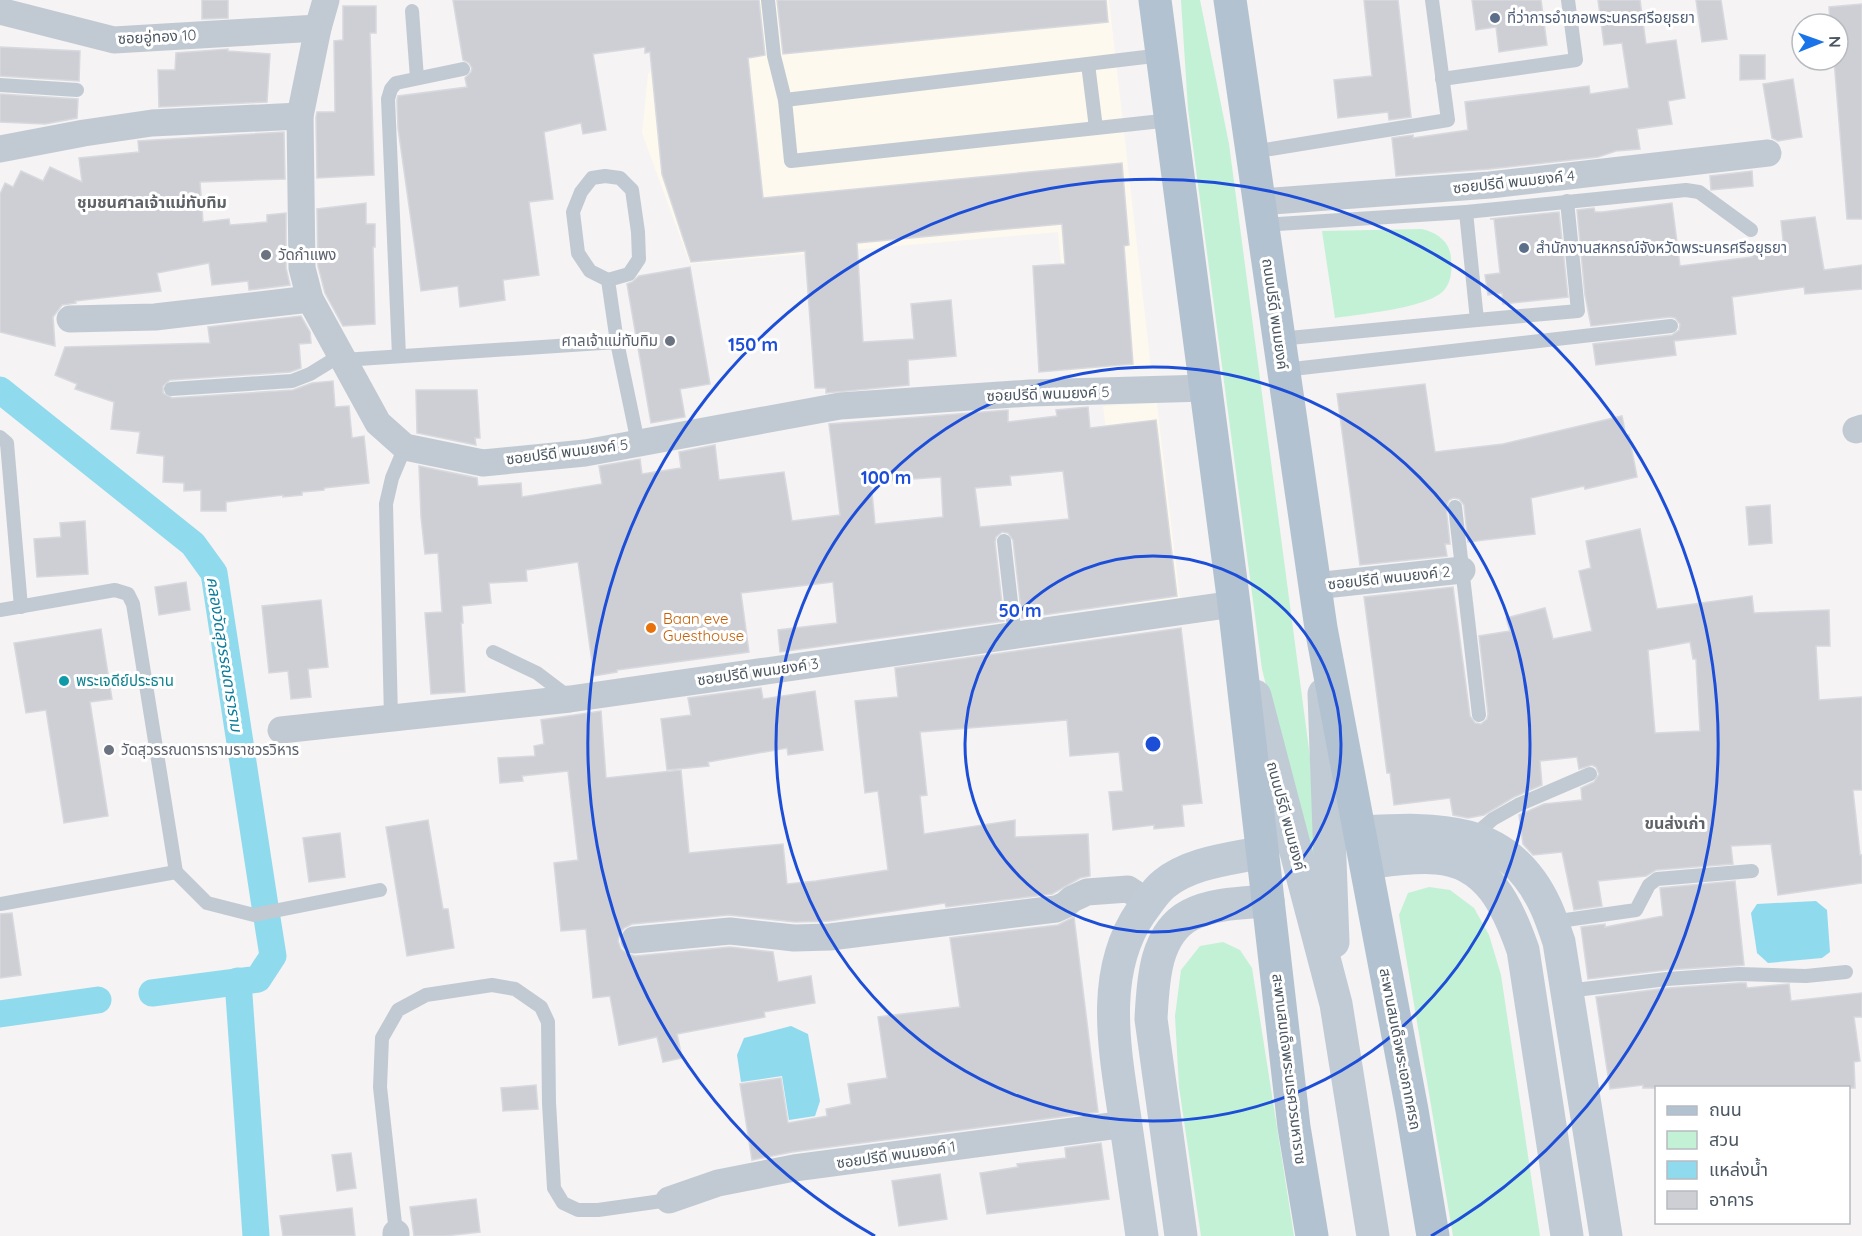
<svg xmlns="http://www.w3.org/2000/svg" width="1862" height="1236" font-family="Quicksand,'Noto Sans Thai',sans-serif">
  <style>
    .commercial { fill: #fdf9ef }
    .green { fill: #c3f1d5 }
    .water { fill: #90daee }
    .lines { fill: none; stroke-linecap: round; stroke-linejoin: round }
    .canal { stroke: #90daee; stroke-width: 27 }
    .building { fill: #cdcfd5; stroke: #d7d9de; stroke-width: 1.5; fill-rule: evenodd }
    .lane { stroke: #c1cad2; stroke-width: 14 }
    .street { stroke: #c1cad2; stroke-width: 27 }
    .secondary { stroke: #c1cbd6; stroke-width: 33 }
    .primary { stroke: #b3c2d1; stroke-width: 33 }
    .ring { fill: none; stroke: #1d4ed8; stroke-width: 3 }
    .service-dot { fill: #5c6f8a; stroke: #fff; stroke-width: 2 }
    .worship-dot { fill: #6b7280; stroke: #fff; stroke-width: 2 }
    .food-dot { fill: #e8710a; stroke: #fff; stroke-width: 2 }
    .culture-dot { fill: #0f9aa8; stroke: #fff; stroke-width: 2 }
    .labels { text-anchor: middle; stroke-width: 6; stroke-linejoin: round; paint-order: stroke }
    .service-label { font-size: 15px; fill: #4e5e75; stroke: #fff; text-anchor: start }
    .street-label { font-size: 15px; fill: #4a5661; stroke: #fff }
    .worship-label { font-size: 15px; fill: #5b616d; stroke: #fff; text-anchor: start }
    .food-label { font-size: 15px; fill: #c56008; stroke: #fff; text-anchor: start }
    .culture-label { font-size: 15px; fill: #0d838f; stroke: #fff; text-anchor: start }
    .neighbourhood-label { font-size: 16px; font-weight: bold; fill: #5f6368; stroke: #fff }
    .water-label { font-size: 16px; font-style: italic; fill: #0c7c9b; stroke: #fff }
    .centre { fill: #1d4ed8; stroke: #fff; stroke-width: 3 }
    .ring-label { font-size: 18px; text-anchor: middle; font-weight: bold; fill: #1d4ed8; stroke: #fff; stroke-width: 6; stroke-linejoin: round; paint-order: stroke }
  </style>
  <rect width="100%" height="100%" fill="#f5f3f3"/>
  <g class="commercial">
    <path d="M676,0H1109L1151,368L1071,374L1058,232L690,264L642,133L648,74L671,48Z"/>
    <path d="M1157,403L1180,598L1126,605L1103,406Z"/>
  </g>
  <g class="green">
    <path d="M1181,0H1200L1229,144L1310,757L1315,865L1311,866L1262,669L1188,109Z"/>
    <path d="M1421,229C1436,232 1450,241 1451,258C1452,268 1452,280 1445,289C1431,308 1360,314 1335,318L1322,231Z"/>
    <path d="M1429,887L1450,890L1474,908L1489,935L1501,975L1540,1236H1453L1399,915L1408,893Z"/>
    <path d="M1223,942L1240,950L1252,968L1294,1236H1201L1179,1087L1175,1016L1181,970L1200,946Z"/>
  </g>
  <g class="water">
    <path d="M1816,901L1827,910L1830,952L1822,958L1768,963L1757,953L1751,913L1757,904Z"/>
    <path d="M791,1026L808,1034L820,1101L815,1116L789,1120L782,1076L741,1082L737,1055L744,1038Z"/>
  </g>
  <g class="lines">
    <g class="canal">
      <path d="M0,390L193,544L214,573L265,906"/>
      <path d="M238,981L256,1236"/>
      <path d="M152,993L258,979L273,956L267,918"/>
      <path d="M0,1014L98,1000"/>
    </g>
  </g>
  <g class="building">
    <path d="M202,0H228V18L202,19Z"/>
    <path d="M453,0H759L765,55L748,58L763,198L1122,163L1129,245L1124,246L1133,364L1039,372L1033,266L1065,264L1062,224L857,243L863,342L914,339L911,304L951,300L956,356L908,360L909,385L826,393V388H815L805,251L691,262L662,174L650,52L645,53V47L593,54L606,130L583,134L581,123L544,132L553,199L529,202L539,275L503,280L505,300L460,307L458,286L421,291L398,128L397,100L398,96L467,87L465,78L471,72L472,68L469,63L463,60Z"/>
    <path d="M777,0H1106L1108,22L783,54Z"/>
    <path d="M1364,0H1398L1411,117L1389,120L1388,112L1338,118L1334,80L1372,76Z"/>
    <path d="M1472,0H1541L1547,45L1499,52L1496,27L1476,30Z"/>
    <path d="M1598,0H1640L1646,44L1676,40L1685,98L1668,101L1672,124L1637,129L1640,149L1616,151L1598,157L1489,169L1396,176L1392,138L1413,135V138L1468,130L1465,102L1589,86L1590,94L1629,88L1622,43L1604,45Z"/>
    <path d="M1696,0H1721L1727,39L1702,42Z"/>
    <path d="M1862,4V219H1847L1834,60H1838V24H1830L1829,7Z"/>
    <path d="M343,6H376V33H370L374,175L317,178L316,117L317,112H335L334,41L343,40Z"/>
    <path d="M0,47L80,51L79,81L0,76Z"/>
    <path d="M228,49V51L270,54L267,102L159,107L158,70H175L176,53Z"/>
    <path d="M1740,55H1765V79L1740,80Z"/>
    <path d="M1793,79L1802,137L1778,141L1772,138L1763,84Z"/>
    <path d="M0,94L78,99L77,118L45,124L0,122Z"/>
    <path d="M284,132L285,179L200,182L203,222L229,219L230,225L267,222V215L286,213V268L290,285L249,290L248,281L212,285L209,263L157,273L161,291L75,301L76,303L62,305L53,317L55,346L0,332V194L5,183L13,187L21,171L43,181L50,167L82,182L79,158L139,152L138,141Z"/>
    <path d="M1752,171L1753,186L1711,190L1710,176Z"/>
    <path d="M366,203V224H375V247H373L375,324L343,326L325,293L318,266L317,209Z"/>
    <path d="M1672,203L1680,266L1752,257L1751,254L1784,250L1781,221L1815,217L1824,270L1862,265V289L1805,294L1804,287L1732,297L1736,334L1674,341L1676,355L1596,365L1593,344L1672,335L1679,330L1680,324L1675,318L1670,317L1591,326L1585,295L1577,210L1594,208L1595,212H1602Z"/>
    <path d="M1559,212L1568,297L1503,304L1502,293L1488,295L1485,275L1500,273L1494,219H1490Z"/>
    <path d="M690,267L710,384L680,389L685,417L651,423L627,284L632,282L639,276Z"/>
    <path d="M301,316L310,332L311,343L299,344L301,368L290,372L170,380L163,386V393L172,398L293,390L312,383L333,381L335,407L349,406L352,438L364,436L369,483L324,488V490L302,492V495L283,497V495L226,502V511H201V490L184,491V483L163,482L164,456L137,453L140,432L111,429L114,402L75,389L77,384L55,375L65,347L210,343L208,327Z"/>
    <path d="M1425,384L1435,452L1503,444L1622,416L1626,436L1629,435L1637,477L1585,489L1584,486L1531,498L1535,534L1468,542L1464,505L1459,499L1453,498L1449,500L1446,507L1450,544H1445L1447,556L1360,565L1337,394Z"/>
    <path d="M416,390H477L480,438H475L476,445L417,433Z"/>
    <path d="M1088,407L1090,428L1156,420L1177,596L1022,618L1013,540L1008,533L1002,532L996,537L995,542L1004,621L780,652L778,630L837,623L833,582L741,593L749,652L617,670V672L594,676L578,562L526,570L527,581L489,583L491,603L462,606L463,623H461L465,692L431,694L425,613L442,612L438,553L425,554L421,517L419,466L477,478L478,486L521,483L522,497L602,484L599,466L640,459L642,474L681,468L679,452L715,445L719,480L784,472L792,521L840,515L829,424L1008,410V422L1057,416L1056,410ZM1063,471L1069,519L980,527L975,488L1011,485L1010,476ZM941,477L943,517L875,524L871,482Z"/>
    <path d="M1770,505L1772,543L1749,545L1746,507Z"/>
    <path d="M85,521L88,574L37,577L34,539L61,537L60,523Z"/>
    <path d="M1640,529L1657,609L1752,596L1754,613L1829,610L1830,646H1816L1819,700L1862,697V790H1853L1860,855H1862V883L1778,895L1771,844L1731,846L1733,864L1656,870L1646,876L1598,881L1602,906L1574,910L1562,852L1533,855L1523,844L1519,815L1544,804L1582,800L1581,788L1594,782L1599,774L1596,767L1592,765L1579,769L1577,757L1540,761L1542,785L1514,797L1484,815L1468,818L1453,815L1450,798L1394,805L1390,773H1387L1364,597L1453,587L1470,716L1475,723L1481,724L1487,719L1488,714L1479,636L1510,631L1506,618L1545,608L1553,639L1592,631L1579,571L1591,568L1586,541ZM1690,642L1693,659H1696L1700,731L1655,733L1648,650Z"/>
    <path d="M186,582L190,610L159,615L155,587Z"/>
    <path d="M321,600L328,667L308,669L311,697L291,699L288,671L269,673L262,606Z"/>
    <path d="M1181,628L1202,803L1182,805L1184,826L1154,829V825L1113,830L1109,792L1123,791L1119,752L1070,756L1067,720L920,732L927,795L920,796L924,834L1015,820V837L1088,834L1090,876L1080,878L1052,894L946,907L945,903L829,921L795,922L729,915L632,924L624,928L620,933L618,941L621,949L628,954L635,956L730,947L773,952L778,982L811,976L815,1003L764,1012L765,1017L677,1034L682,1058L663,1062L657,1037L619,1045L610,996L593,998L586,929L561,931L554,863L578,860L568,771L522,776L523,781L500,783L498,758L535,756L534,746L544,744L541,720L601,711L606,778L681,770L689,853L783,844L787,884L816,881L888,870L878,791L865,793L855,701L898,697L895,668Z"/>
    <path d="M101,629L112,699L90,702L108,816L64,823L46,710L26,713L14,643Z"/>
    <path d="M761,688L763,699L815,691L823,750L788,755L787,748L708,762L709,766L667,770L661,719L691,715L688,698Z"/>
    <path d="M428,820L443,909H448L454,948L407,956L386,827Z"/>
    <path d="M340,833L345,877L309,882L303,838Z"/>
    <path d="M1735,881L1744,965L1666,970L1588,979L1581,927L1605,924V927L1663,916L1660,888Z"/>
    <path d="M12,913L21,975L0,978V914Z"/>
    <path d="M1074,917L1098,1112L792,1152L752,1160L740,1084L781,1078L788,1123L827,1116L826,1109L851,1104L848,1084L887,1078L878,1017L960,1007L950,938L1058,925Z"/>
    <path d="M1739,983H1746L1747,988L1789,984L1791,1001L1862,993V1017H1854L1860,1061L1854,1062L1855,1088H1643V1085L1610,1089L1596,997L1668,988Z"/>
    <path d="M536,1085L538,1109L503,1111L501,1088Z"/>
    <path d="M1101,1143L1109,1199L987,1214L980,1173L1018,1167L1017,1164L1066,1158L1065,1148Z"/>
    <path d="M351,1153L356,1188L337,1191L332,1155Z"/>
    <path d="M940,1174L947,1219L899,1226L892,1181Z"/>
    <path d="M476,1199L480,1232L445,1236H414L410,1207Z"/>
    <path d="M352,1208L355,1236H283L280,1216Z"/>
  </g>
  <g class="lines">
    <g class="lane">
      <path d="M768,0L774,56L785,100"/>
      <path d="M412,11L417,78"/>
      <path d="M1162,55L785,100L791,161L1171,120"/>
      <path d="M1088,64L1096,128"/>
      <path d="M1442,79L1576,60L1568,0"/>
      <path d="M0,85L77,90"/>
      <path d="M1252,152L1448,120L1432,0"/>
      <path d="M1466,212L1686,190L1699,192L1751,230"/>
      <path d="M1262,225L1466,212L1477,320L1279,339"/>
      <path d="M608,280L590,271L578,253L573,212L581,192L592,178L605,176L620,178L632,190L638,232L639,259L629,274L608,280L617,342"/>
      <path d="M1477,320L1578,311L1567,201"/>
      <path d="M399,356L388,99L391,89L396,83L463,69"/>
      <path d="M343,360L617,342L638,443"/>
      <path d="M1284,370L1671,326"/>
      <path d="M171,389L292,381L310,374L341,355"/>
      <path d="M0,437L7,443L21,607"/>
      <path d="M1455,507L1479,715"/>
      <path d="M1004,541L1015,637"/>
      <path d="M0,610L115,590L128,594L133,604L176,872L0,904"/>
      <path d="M493,652L537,673L570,698"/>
      <path d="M391,718L386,504L392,478L405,447"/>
      <path d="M1472,837L1493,819L1518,805L1590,774"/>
      <path d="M176,872L207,903L254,915L380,890"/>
      <path d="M1552,922L1636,910L1649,885L1657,879L1752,871"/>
      <path d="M1567,991L1667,979L1739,974L1806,976L1846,972"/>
      <path d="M396,1233L380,1087L382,1038L398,1010L426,995L492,985L515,989L541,1007L548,1022L549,1103L554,1188L563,1203L578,1210H598L669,1200"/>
    </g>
    <g class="street">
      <path d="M326,0L318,28L300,116L302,268L310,299L378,423L405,447L483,463L585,453L840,406L1030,393L1206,388"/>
      <path d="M0,11L114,40L318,28"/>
      <path d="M0,149L84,133L152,123L300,116"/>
      <path d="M1259,202L1490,185L1768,153"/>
      <path d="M70,319L155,317L310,299"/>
      <path d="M1856,430L1862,428"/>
      <path d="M1315,586L1462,570"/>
      <path d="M281,730L570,699L1234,604"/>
      <path d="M634,940L730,931L794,938L830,937L1056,909L1065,905L1072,899L1087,892L1128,889L1148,902"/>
      <path d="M669,1200L718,1183L794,1168L1126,1124"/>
      <path d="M396,1233V1236"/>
    </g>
    <g class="secondary">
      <path d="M1324,694L1333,942"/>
      <path d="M1255,696L1336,1004L1373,1236"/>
      <path d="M1360,832C1437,828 1508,824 1546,907C1551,918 1555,930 1559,942L1606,1236"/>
      <path d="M1366,863C1389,860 1413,856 1436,858C1488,861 1508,907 1523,950L1567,1236"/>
      <path d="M1142,1236C1136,1197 1131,1158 1125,1119C1115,1051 1099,973 1141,912C1148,903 1155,891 1164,884C1191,862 1231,859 1263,852"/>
      <path d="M1181,1236L1151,1019C1153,983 1154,934 1190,915C1213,903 1243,903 1268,901"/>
    </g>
    <g class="primary">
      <path d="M1155,0L1234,604L1294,1127L1312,1236"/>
      <path d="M1230,0L1321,628L1412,1110L1433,1236"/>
    </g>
  </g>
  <g class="ring">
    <circle cx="1153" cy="744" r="188"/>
    <circle cx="1153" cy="744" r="377"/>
    <path d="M875 1236A565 565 0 1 1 1431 1236"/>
  </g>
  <g class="service-dot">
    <circle cx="1495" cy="18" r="6"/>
    <circle cx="1524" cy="248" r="6"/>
  </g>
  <g class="worship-dot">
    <circle cx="266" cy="255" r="6"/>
    <circle cx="670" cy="341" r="6"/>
    <circle cx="109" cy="750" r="6"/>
  </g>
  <circle class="food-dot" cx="651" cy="628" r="6"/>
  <circle class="culture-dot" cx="64" cy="681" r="6"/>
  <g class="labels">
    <g class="service-label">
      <text x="1507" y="23">ที่ว่าการอำเภอพระนครศรีอยุธยา</text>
      <text x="1536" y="253">สํานักงานสหกรณ์จังหวัดพระนครศรีอยุธยา</text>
    </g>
    <g class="street-label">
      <text transform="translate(157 37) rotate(-3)" y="5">ซอยอู่ทอง 10</text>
      <text transform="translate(1514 182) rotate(-6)" y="5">ซอยปรีดี พนมยงค์ 4</text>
      <text transform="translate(1275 314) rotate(82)" y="5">ถนนปรีดี พนมยงค์</text>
      <text transform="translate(1048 394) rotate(-2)" y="5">ซอยปรีดี พนมยงค์ 5</text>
      <text transform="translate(567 452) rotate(-7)" y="5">ซอยปรีดี พนมยงค์ 5</text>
      <text transform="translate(1389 578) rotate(-6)" y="5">ซอยปรีดี พนมยงค์ 2</text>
      <text transform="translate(758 672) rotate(-8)" y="5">ซอยปรีดี พนมยงค์ 3</text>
      <text transform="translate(1286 816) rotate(75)" y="5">ถนนปรีดี พนมยงค์</text>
      <text transform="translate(1400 1049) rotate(79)" y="5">สะพานสมเด็จพระเอกาทศรถ</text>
      <text transform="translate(1289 1069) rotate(83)" y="5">สะพานสมเด็จพระนเรศวรมหาราช</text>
      <text transform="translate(896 1155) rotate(-8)" y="5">ซอยปรีดี พนมยงค์ 1</text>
    </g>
    <g class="worship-label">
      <text x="278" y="260">วัดกำแพง</text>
      <text x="658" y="346" text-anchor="end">ศาลเจ้าแม่ทับทิม</text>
      <text x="121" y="755">วัดสุวรรณดารารามราชวรวิหาร</text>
    </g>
    <g class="food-label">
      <text x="663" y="624">Baan eve<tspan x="663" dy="17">Guesthouse</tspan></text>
    </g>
    <g class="culture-label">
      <text x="76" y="686">พระเจดีย์ประธาน</text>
    </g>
    <g class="neighbourhood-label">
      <text x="152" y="208">ชุมชนศาลเจ้าแม่ทับทิม</text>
      <text x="1675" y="829">ขนส่งเก่า</text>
    </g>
    <g class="water-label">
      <text transform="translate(225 654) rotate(81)" y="6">คลองวัดสุวรรณดาราราม</text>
    </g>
  </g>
  <circle cx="1153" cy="744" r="9" class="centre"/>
  <g class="ring-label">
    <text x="753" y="351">150 m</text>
    <text x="886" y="484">100 m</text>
    <text x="1020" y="617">50 m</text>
  </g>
  <rect x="1655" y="1086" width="195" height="138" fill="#ffffff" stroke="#b7bbc0" stroke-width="1.5"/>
  <rect x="1667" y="1106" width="30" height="9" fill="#b3c2d1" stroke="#b7bbc0" stroke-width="1.5"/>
  <text x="1709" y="1116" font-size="18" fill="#4a5661">ถนน</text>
  <rect x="1667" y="1131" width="30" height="18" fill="#c3f1d5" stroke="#b7bbc0" stroke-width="1.5"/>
  <text x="1709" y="1146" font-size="18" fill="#4a5661">สวน</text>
  <rect x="1667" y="1161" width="30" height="18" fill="#90daee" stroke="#b7bbc0" stroke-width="1.5"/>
  <text x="1709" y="1176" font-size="18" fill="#4a5661">แหล่งน้ำ</text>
  <rect x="1667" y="1191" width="30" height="18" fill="#cdcfd5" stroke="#b7bbc0" stroke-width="1.5"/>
  <text x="1709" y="1206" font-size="18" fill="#4a5661">อาคาร</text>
  <g transform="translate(1820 42) rotate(89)"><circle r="28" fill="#ffffff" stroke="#b7bbc0" stroke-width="1.5"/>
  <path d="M0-4.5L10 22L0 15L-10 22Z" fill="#1a73e8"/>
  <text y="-9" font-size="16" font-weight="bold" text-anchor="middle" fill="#4a5661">N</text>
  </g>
</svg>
